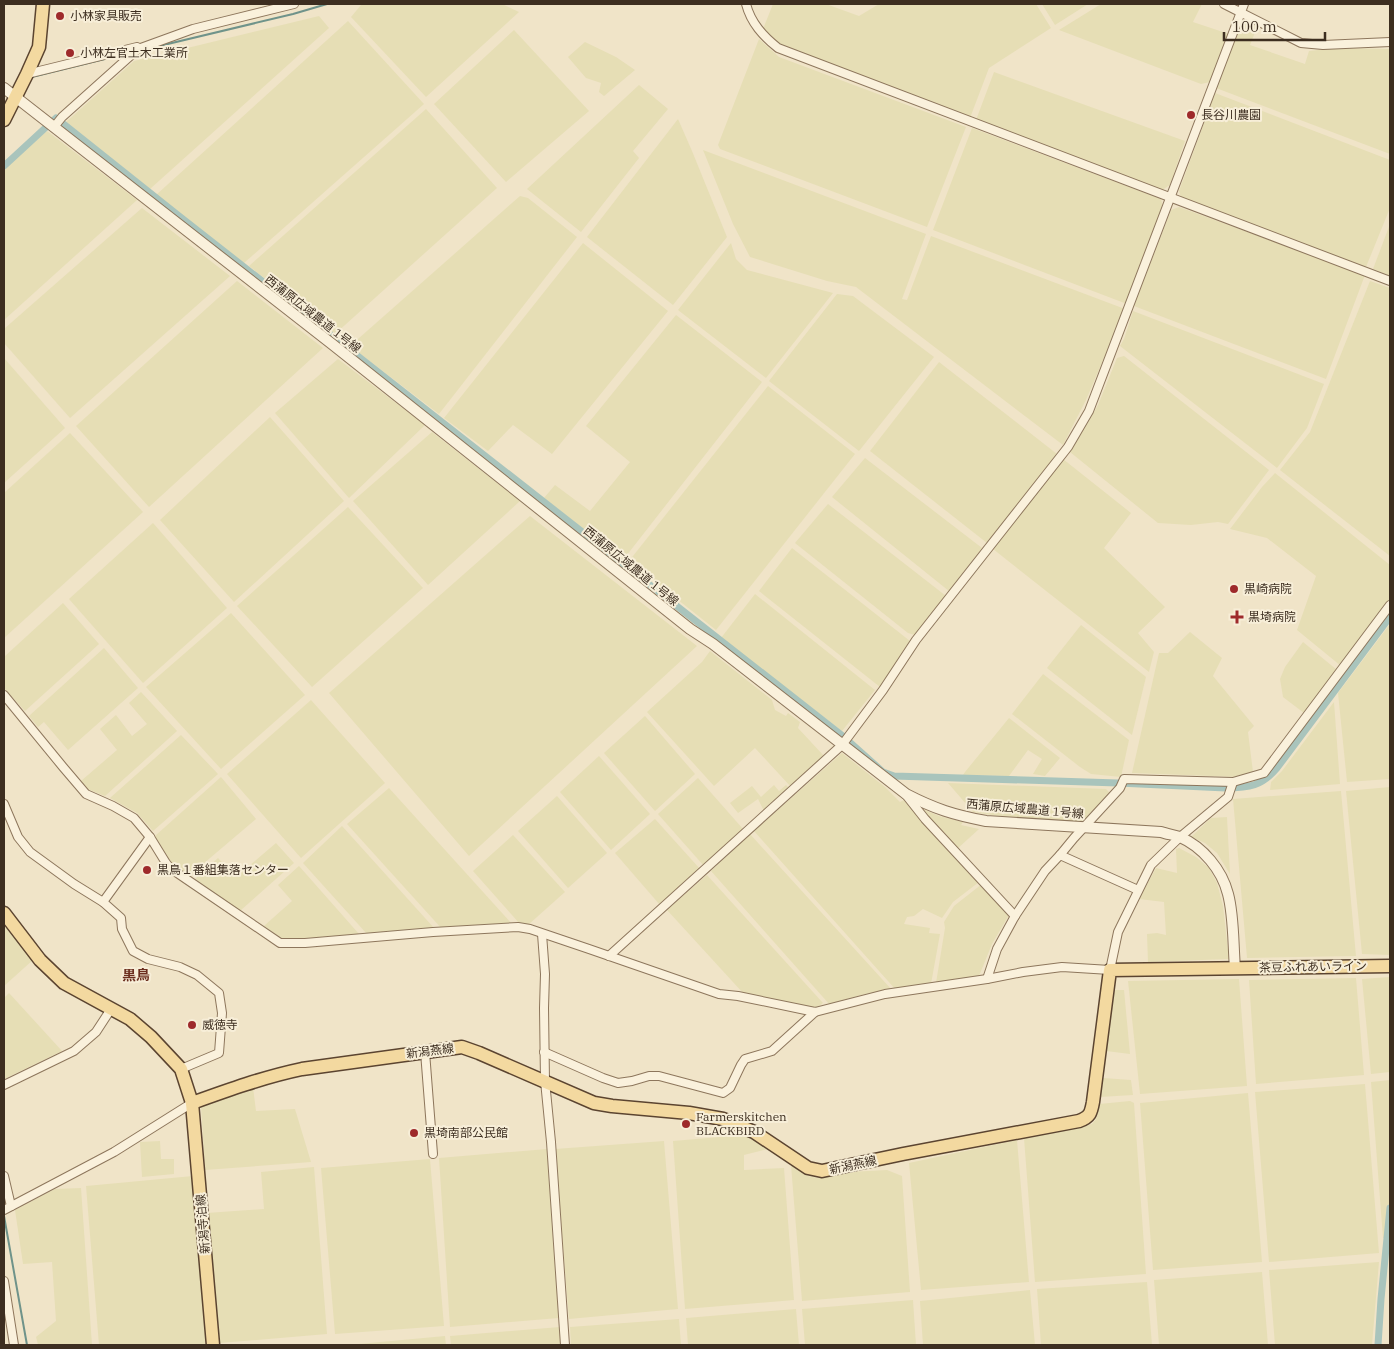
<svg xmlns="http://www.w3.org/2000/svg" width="1394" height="1349" font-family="'IBM Plex Serif','Noto Sans JP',serif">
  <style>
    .farmland { fill: #e6deb5 }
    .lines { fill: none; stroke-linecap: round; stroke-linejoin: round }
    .stream { stroke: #6f938a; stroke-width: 2 }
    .canal { stroke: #a9c4bc; stroke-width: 7 }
    .minor-casing { stroke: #8d765c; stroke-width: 10 }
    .tertiary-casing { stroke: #8d765c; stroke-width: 12 }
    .primary-casing { stroke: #5b4430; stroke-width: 15 }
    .minor { stroke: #faf1dc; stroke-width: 8 }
    .tertiary { stroke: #faf1dc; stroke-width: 10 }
    .primary { stroke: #f3d9a0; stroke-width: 12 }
    .poi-dot { fill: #9e2a2b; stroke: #f7eed8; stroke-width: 2 }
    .labels { text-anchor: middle; stroke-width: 4; stroke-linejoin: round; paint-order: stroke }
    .poi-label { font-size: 12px; fill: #3d2e20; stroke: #f7eed8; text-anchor: start }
    .street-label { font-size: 12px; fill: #3d2e20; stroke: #f7eed8 }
    .neighbourhood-label { font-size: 14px; font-weight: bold; fill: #6b2e1e; stroke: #f7eed8 }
  </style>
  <rect width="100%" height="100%" fill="#f0e4c8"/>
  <g class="farmland">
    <path d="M364,4H502L519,12L426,97L351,17L361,5Z"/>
    <path d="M773,4H826L859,16L879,4H1036L1051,28L989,68L970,118L789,49L779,44L770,37L763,29Z"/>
    <path d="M1042,4H1088L1055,25Z"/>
    <path d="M1101,4H1202L1193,22L1229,34L1210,82L1201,84L1059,30Z"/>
    <path d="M319,16L329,28L150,189L66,122L134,61Z"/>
    <path d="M1243,18L1258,25L1250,45L1305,64L1309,51L1336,48L1390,49V154L1216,88Z"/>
    <path d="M348,21L424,104L244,263L156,195Z"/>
    <path d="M514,30L589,111L506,182L434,104Z"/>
    <path d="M759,39L779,57L966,127L927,227L720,149L718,145Z"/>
    <path d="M585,42L616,57L635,70L604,96L599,92L601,83L586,78L568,57Z"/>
    <path d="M994,72L1185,141L1170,185L1162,190L976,120Z"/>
    <path d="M639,85L668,109L633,151L639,158L581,232L527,189Z"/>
    <path d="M1215,93L1390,160V208L1366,267L1181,198L1179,191Z"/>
    <path d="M426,109L497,188L335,334L249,266Z"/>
    <path d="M678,119L692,151L727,237L673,305L587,237Z"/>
    <path d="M972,128L1161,199L1163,207L1127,304L933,230Z"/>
    <path d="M47,131L137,200L4,320V168Z"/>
    <path d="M703,150L926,234L902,299L907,300L931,236L1125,309L1086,400L1063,445L856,287L827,281L750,257L733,224Z"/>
    <path d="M520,196L528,198L577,237L439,414L350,346Z"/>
    <path d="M1179,207L1365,275L1326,379L1134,306L1171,210Z"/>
    <path d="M142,208L230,276L70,418L4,343V329Z"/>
    <path d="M1390,224V276L1373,269Z"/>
    <path d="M583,243L668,311L552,454L513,425L488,451L444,418Z"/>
    <path d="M731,243L736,259L747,270L833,293L766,378L678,310Z"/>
    <path d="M237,281L323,348L149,507L76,426Z"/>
    <path d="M1370,281L1390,288V556L1280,470L1310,432Z"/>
    <path d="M837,294L853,296L934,357L859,451L769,381Z"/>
    <path d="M1133,311L1324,384L1307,428L1277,468L1120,346L1124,339Z"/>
    <path d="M676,315L762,382L623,560L544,498L555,485L590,511L630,462L586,426Z"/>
    <path d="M1124,356L1269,470L1228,524L1218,522L1191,525L1158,523L1070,452L1098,405L1117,358Z"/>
    <path d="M4,358L65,428L4,483Z"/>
    <path d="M338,359L425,425L349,498L275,413Z"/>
    <path d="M939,362L1057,454L987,543L870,451Z"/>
    <path d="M768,386L855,454L716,630L629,561Z"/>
    <path d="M270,417L344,501L234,602L160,520Z"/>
    <path d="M432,432L520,501L428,585L353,501Z"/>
    <path d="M70,433L143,512L4,638V493Z"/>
    <path d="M865,458L982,548L949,591L832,497Z"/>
    <path d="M1063,459L1131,513L1104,548L1165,607L1138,633L1154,652L1149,672L993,549Z"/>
    <path d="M1275,473L1390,565V599L1341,666L1297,630L1316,576L1267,538L1230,529L1262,487Z"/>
    <path d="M828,504L946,596L915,635L908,633L795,543Z"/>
    <path d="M348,507L423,588L312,687L237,606Z"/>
    <path d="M530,516L697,646L469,856L329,693Z"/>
    <path d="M153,523L227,608L143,683L69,599Z"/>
    <path d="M792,548L910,641L880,687L759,591Z"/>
    <path d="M755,594L875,690L842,731L721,638Z"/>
    <path d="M63,603L99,644L25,711L4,688V657Z"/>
    <path d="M231,613L305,695L221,769L146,687Z"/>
    <path d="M1390,624V779L1347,782L1338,693Z"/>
    <path d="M1081,625L1146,677L1132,735L1047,668Z"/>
    <path d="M1190,632L1222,658L1213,676L1254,726L1248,732L1253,772L1238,777L1132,773L1159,653H1168Z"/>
    <path d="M1303,642L1337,670L1304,713L1283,697L1280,679L1285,667Z"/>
    <path d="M104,648L138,688L68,750L44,722L38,727L29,716Z"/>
    <path d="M710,651L772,700L775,710L786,716L788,713L800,722L798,728L824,756L791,787L755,748L714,786L647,712L702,662Z"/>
    <path d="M1043,674L1129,740L1121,777L1091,774L1080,767L1012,714Z"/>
    <path d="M141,692L177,731L105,796L87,789L81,781L117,750L100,729L116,715L132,736L147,724L129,703Z"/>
    <path d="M311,700L385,783L301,858L227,774Z"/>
    <path d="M1334,702L1340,784L1270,790L1271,782L1282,771Z"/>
    <path d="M645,716L695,774L655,811L604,753Z"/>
    <path d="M1009,718L1060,758L1045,776L1033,774L1042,759L1028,750L1009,776L963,775L965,772Z"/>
    <path d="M181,735L218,774L153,831L137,813L110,798Z"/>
    <path d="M842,753L885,787L900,802L904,800L979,882L953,902L942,918L923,909L914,916L907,917L904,924L930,928L929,933L940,934L931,984L896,990L754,831Z"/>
    <path d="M599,756L650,814L611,850L560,792Z"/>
    <path d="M221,777L256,819L190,875L176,867L170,861L155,836Z"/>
    <path d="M698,778L743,829L704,866L658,814Z"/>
    <path d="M948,783L1106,789L1110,793L1083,822L997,816L973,812Z"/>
    <path d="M774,785L779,791L786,785L789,788L764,811L758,799L738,813L730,803L752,786L761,797Z"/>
    <path d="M1390,787V955L1362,954L1346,791Z"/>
    <path d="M389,788L512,924L442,929L347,824Z"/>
    <path d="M1341,791L1356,956L1247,958L1233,799Z"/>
    <path d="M557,796L607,853L568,888L518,831Z"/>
    <path d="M918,807L939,816L963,822L961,825L979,829L957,849Z"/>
    <path d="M1227,817L1230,874L1217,853L1205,843L1191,837L1211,818Z"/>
    <path d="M655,819L700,869L660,905L615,853Z"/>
    <path d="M342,826L434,928L367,934L303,863Z"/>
    <path d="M750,834L892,990L869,993L843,1000L830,1005L711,871Z"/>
    <path d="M513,835L565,892L528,925L519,923L473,871Z"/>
    <path d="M276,843L294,863L240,911L195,879L218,858L236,877Z"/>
    <path d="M1179,848L1196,857L1209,868L1217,883L1223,906L1229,959L1148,962L1147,934L1157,933L1166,935L1164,902L1139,899L1156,868L1177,873L1176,849Z"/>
    <path d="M299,866L359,934L284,940L264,926L292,901L278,885Z"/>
    <path d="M707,875L823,1003L815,1009L743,993L667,910Z"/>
    <path d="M982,884L1009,915L992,944L979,976L936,983L945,928L944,922L954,906Z"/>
    <path d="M4,920L34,959L4,986Z"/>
    <path d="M1390,977V1072L1371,1074L1362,979Z"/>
    <path d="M1356,978L1364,1075L1256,1084L1249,980Z"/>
    <path d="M1239,979L1247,1086L1140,1094L1128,981Z"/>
    <path d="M1112,990H1124L1130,1054L1106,1051Z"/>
    <path d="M9,993L62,1051L4,1079V998Z"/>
    <path d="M1103,1078L1131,1080L1133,1095L1100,1097Z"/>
    <path d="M1390,1080V1191L1386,1238H1383L1371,1082Z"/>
    <path d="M1365,1084L1379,1253L1269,1262L1255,1092Z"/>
    <path d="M253,1087L256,1111L295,1109L311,1162L205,1170L201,1106Z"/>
    <path d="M1248,1093L1262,1262L1153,1270L1140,1103Z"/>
    <path d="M1130,1101L1134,1103L1146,1274L1035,1282L1024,1138L1078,1128L1092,1124L1096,1119L1099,1104Z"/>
    <path d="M743,1135L757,1141L768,1149L744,1155V1170L784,1168L794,1300L685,1309L673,1141Z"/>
    <path d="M1017,1140L1029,1282L921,1290L909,1163Z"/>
    <path d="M160,1141L161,1159H174V1174L142,1177L140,1142Z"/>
    <path d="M664,1141L678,1309L569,1319L555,1149Z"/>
    <path d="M547,1149L559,1318L450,1327L439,1158Z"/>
    <path d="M430,1159L444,1326L335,1334L321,1168Z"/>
    <path d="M791,1165L808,1176L818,1178L849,1172L887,1170L902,1176L910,1292L802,1301Z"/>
    <path d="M314,1167L327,1334L220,1343L207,1213L264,1209L261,1172Z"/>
    <path d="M193,1176L207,1345H99L86,1186Z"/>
    <path d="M81,1188L92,1345H38L36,1337L56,1321L52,1262L23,1264L15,1210L55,1189Z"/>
    <path d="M1379,1262L1372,1345H1275L1269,1270Z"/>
    <path d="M1262,1272L1268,1345H1159L1154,1280Z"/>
    <path d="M1147,1282L1152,1345H1041L1037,1289Z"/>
    <path d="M1030,1290L1035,1345H923L920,1301Z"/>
    <path d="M913,1300L916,1345H805L802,1309Z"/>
    <path d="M796,1309L799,1345H688L686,1318Z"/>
    <path d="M679,1319L681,1345H571L570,1327Z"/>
    <path d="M560,1327L562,1345H451L450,1336Z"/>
    <path d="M445,1336L446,1345H348Z"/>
  </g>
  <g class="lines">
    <g class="stream">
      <path d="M151,48L293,14L327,4"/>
      <path d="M32,77L129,53"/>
      <path d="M4,1216L27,1345"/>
    </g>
    <g class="canal">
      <path d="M4,166L56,118L179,216L844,737L883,772L894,776L1118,783L1226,788C1249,788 1262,786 1277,768L1390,617"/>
      <path d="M1378,1345L1381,1299L1390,1208"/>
    </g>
    <defs>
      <g id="minor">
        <path d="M746,4C751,23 763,36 778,48L1390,281"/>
        <path d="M1224,4L1301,43L1323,45L1390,42"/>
        <path d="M27,74L137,47"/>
        <path d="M54,127L62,117L138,49L193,29L294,4"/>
        <path d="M4,695L63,767L86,794L113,806L134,818L150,837L166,863L170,868L280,943H305L433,932L518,927L530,929L589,949L719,994L738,996L815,1012L885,994L987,979L1023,972L1062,967L1110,970L1118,932L1151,865L1180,837L1228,797L1233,782"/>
        <path d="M906,795L925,819L1015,916"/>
        <path d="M4,804L18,837L30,852L74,884L103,902L121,918L122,929L133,951L148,959L180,967L197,975L219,993L222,1013L219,1053L181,1069"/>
        <path d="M1060,855L1138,890"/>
        <path d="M103,902L150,837"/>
        <path d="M542,934L545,974L544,1008L545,1081L551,1142L565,1345"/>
        <path d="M609,956L842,745L883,690L916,640L1068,447L1089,411L1244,4"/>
        <path d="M987,979L997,949L1015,916L1045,871L1060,855L1074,838L1120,788L1124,779L1233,782L1264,773L1390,605"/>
        <path d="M425,1052L433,1154"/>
        <path d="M544,1052L603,1078L618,1083L632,1081L649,1076H659L723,1093L730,1088L741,1065L745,1059L772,1051L815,1012"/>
        <path d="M4,1085L74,1051L96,1032L111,1009"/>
        <path d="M4,1176L11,1206"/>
        <path d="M4,1210L114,1152L192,1103"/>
        <path d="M4,1281L14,1345"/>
      </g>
      <path id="tertiary" d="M4,88L332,344L690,629L713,644L906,794C935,809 954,815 986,821L1161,832C1167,834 1174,835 1180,837C1203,847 1222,870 1228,894C1234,916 1233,945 1235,968"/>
      <g id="primary">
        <path d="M4,120L27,74L39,47L43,4"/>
        <path d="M4,913L40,960L64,983L130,1019L151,1037L181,1069L192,1103L213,1345"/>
        <path d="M192,1103C228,1090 264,1077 302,1069L462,1047L479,1053L594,1103L612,1106L689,1113L723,1119L754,1132L808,1168L822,1171L903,1154L1079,1121C1090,1117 1091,1113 1093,1102L1110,970L1390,966"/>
      </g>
    </defs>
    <use href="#minor" class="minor-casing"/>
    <use href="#tertiary" class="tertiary-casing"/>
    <use href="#primary" class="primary-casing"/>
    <use href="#minor" class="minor"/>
    <use href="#tertiary" class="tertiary"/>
    <use href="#primary" class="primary"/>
  </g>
  <g class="poi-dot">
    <circle cx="60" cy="16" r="5"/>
    <circle cx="70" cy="53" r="5"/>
    <circle cx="1191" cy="115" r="5"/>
    <circle cx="1234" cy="589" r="5"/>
    <path d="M1234.5 609.5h5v5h5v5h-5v5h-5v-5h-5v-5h5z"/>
    <circle cx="147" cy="870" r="5"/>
    <circle cx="192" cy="1025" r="5"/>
    <circle cx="686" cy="1124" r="5"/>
    <circle cx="414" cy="1133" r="5"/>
  </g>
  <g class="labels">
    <g class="poi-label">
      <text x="70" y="20">小林家具販売</text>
      <text x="80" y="57">小林左官土木工業所</text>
      <text x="1201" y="119">長谷川農園</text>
      <text x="1244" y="593">黒崎病院</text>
      <text x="1248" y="621">黒埼病院</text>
      <text x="157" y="874">黒鳥１番組集落センター</text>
      <text x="202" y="1029">威徳寺</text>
      <text x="696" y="1121">Farmerskitchen<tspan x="696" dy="14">BLACKBIRD</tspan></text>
      <text x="424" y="1137">黒埼南部公民館</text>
    </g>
    <g class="street-label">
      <text transform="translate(313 314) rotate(38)" y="4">西蒲原広域農道 1号線</text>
      <text transform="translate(631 566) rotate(39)" y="4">西蒲原広域農道 1号線</text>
      <text transform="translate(1025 809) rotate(5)" y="4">西蒲原広域農道 1号線</text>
      <text transform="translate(1313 967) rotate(-1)" y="4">茶豆ふれあいライン</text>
      <text transform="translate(430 1051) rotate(-7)" y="4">新潟燕線</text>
      <text transform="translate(853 1165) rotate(-12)" y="4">新潟燕線</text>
      <text transform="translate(203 1224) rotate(-95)" y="4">新潟寺泊線</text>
    </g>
    <g class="neighbourhood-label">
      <text x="136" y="980">黒鳥</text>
    </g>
  </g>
  <rect width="1394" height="1349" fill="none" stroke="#3d2e20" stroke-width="10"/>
  <path d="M1224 32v8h101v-8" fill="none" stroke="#3d2e20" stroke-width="2.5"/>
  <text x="1232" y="32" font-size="15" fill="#3d2e20" stroke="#f7eed8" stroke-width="4" paint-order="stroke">100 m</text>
</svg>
